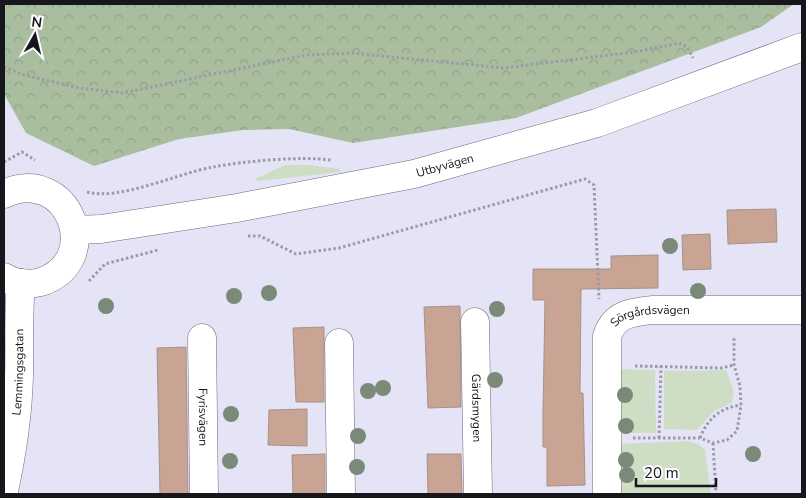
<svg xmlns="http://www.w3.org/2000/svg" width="806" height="498" font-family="'Nunito Sans',sans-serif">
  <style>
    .green { fill: #cddec5 }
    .forest { fill: url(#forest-crowns) }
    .building { fill: #c9a393; stroke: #a5928a }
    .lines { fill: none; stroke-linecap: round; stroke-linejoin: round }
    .minor-casing { stroke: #6c6a7b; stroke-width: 29 }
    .tertiary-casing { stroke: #6c6a7b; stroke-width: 29 }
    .path { stroke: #9b9aa8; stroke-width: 3; stroke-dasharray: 2.5 2.5; stroke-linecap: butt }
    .minor { stroke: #fff; stroke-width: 28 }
    .tertiary { stroke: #fff; stroke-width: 28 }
    .tree { fill: #7a8978 }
    .labels { text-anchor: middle; stroke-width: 4.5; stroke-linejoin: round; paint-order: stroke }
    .street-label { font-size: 12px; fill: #16161c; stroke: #fff }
  </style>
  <defs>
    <pattern id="forest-crowns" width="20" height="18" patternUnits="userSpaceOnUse" patternTransform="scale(1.25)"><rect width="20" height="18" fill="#a9be9e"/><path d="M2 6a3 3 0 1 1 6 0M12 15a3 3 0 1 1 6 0" fill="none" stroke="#91a388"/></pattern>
  </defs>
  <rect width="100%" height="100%" fill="#e5e3f6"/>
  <g class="green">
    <path d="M308,165L340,169V172L259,181L255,179L285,165Z"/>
    <path d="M615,369L655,370L656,433H619Z"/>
    <path d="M726,370L734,392L732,403L714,411L697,430L664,429V371Z"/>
    <path d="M688,441L699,445L705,450L711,494H616L618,444Z"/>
  </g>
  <path class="forest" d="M4,4H794L761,27L516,118L353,143L289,129L243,130L179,139L94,166L26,133L4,94Z"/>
  <g class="building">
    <path d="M776,209L777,242L728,244L727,210Z"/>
    <path d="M710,234L711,269L683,270L682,235Z"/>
    <path d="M658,255V288L581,289L580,393H583L585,485L547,486V447H543V414L545,300H533V269H611V256Z"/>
    <path d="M460,306L461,407L428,408L424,307Z"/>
    <path d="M324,327V402H296L293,328Z"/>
    <path d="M186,347L188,494H160L157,348Z"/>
    <path d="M307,409V446L268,445L269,410Z"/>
    <path d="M325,454V494H293L292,455Z"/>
    <path d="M427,454H461L462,494H428Z"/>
  </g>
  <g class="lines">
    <defs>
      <g id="minor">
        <path id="s1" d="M475,322L478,494"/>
        <path id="s2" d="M202,338L204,494"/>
        <path d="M339,343L341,494"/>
        <path id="s3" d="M4,491C12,454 18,415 19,376C20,345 18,314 21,283"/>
        <path id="s4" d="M607,494V336C615,313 631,313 652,310H802"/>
      </g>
      <g id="tertiary">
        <path d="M4,194C68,164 106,260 41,282C29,285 14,284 4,277"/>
        <path id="s5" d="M75,230L101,229L237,208L414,174L597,123L802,47"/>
      </g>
    </defs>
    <use href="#minor" class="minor-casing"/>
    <use href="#tertiary" class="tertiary-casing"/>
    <g class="path">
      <path d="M4,67L24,75L79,88L122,93L306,55L352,53L503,68L635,52L679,43L687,47L693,58"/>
      <path d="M4,162L22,152L35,160"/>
      <path d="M87,192C120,201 178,173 213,167C246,161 299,156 331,160"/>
      <path d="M248,236H260L296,254L339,248L585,179L594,185L599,299"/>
      <path d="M89,281L105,264L158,250"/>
      <path d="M635,366L721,368L734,365"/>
      <path d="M633,438H700L713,443L727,440L737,431L741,405L740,386L734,365V338"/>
      <path d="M659,438L661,366"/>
      <path d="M700,438C708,418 720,408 741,405"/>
      <path d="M713,443L716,494"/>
    </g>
    <use href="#minor" class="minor"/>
    <use href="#tertiary" class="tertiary"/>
  </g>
  <g class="tree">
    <circle cx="670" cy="246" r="8"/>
    <circle cx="698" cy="291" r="8"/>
    <circle cx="269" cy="293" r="8"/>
    <circle cx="234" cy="296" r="8"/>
    <circle cx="106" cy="306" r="8"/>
    <circle cx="497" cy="309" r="8"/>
    <circle cx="495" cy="380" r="8"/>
    <circle cx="383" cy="388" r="8"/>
    <circle cx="368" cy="391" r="8"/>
    <circle cx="625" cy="395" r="8"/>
    <circle cx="231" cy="414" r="8"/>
    <circle cx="626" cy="426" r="8"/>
    <circle cx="358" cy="436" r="8"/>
    <circle cx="753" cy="454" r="8"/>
    <circle cx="626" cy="460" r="8"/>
    <circle cx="230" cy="461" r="8"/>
    <circle cx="357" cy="467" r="8"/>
    <circle cx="627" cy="475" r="8"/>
  </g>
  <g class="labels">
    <g class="street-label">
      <text dy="4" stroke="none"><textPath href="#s5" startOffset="376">Utbyvägen</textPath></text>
      <text dy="4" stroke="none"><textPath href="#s4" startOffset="211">Sörgårdsvägen</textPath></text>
      <text dy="4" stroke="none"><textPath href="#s3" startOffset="120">Lemmingsgatan</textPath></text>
      <text dy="4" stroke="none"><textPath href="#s1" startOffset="86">Gärdsmygen</textPath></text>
      <text dy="4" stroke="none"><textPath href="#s2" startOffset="79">Fyrisvägen</textPath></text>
    </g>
  </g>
  <rect width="806" height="498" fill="none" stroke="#16161c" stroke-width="10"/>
  <g transform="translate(35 35) rotate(8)" stroke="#ffffff" stroke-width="4" paint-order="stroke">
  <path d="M0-4L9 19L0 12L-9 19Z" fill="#16161c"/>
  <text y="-8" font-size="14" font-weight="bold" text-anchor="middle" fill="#16161c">N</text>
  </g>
  <path d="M636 478v8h80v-8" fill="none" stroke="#16161c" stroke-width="2.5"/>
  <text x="644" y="478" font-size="15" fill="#16161c" stroke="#ffffff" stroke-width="4" paint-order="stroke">20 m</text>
</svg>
